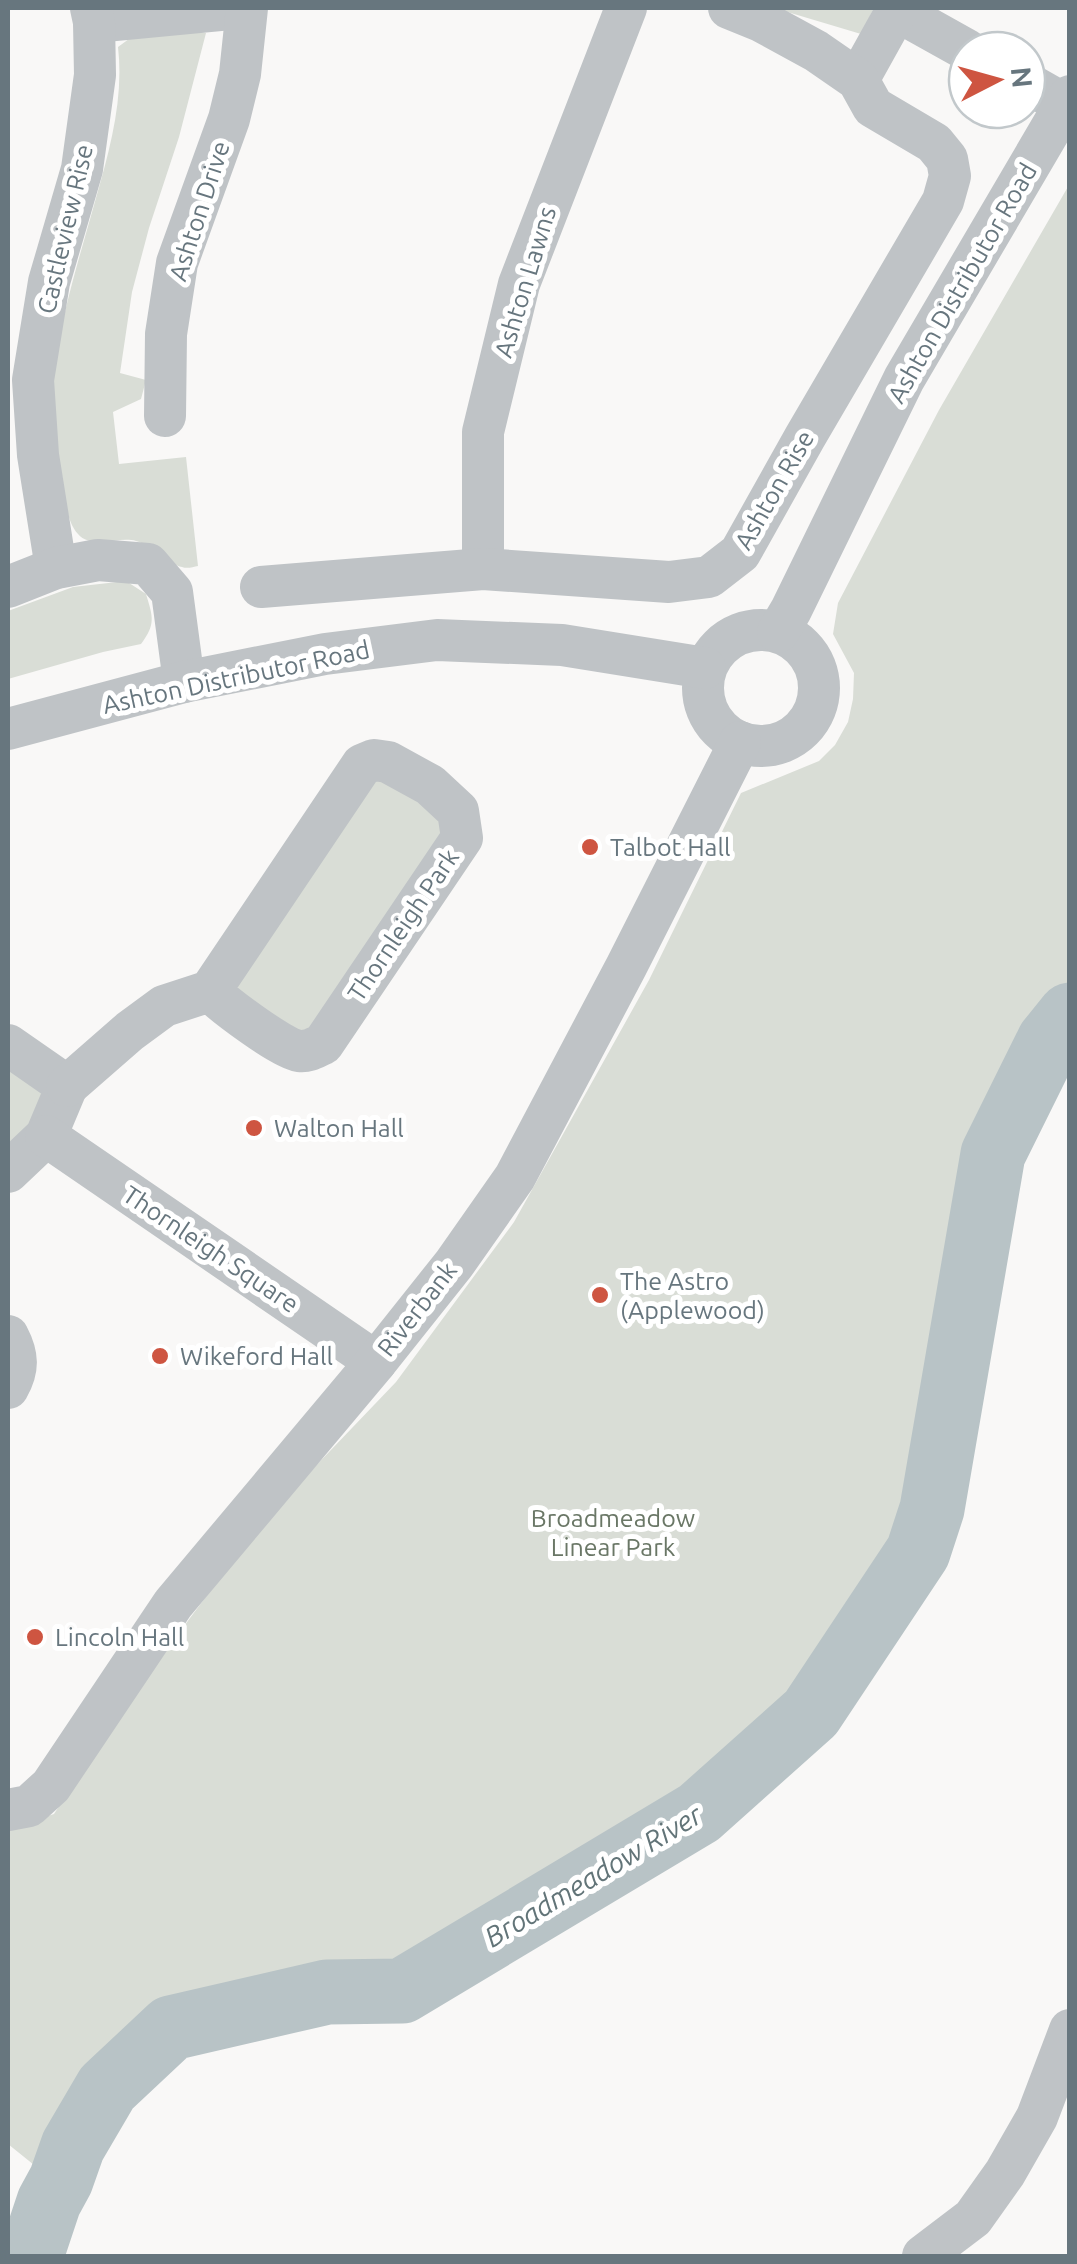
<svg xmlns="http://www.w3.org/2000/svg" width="1077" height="2264" font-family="Ubuntu,sans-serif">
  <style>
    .green { fill: #d9ddd6 }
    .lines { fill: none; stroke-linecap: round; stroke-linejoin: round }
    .river { stroke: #b8c3c6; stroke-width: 65 }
    .minor { stroke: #bfc3c6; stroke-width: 42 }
    .poi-dot { fill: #ce5541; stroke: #fff; stroke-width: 4 }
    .labels { text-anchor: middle; stroke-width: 10; stroke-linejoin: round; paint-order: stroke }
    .street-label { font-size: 25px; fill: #67767e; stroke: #fff }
    .poi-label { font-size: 25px; fill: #67767e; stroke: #fff; text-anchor: start }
    .park-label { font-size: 25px; fill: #6a7766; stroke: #fff }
    .water-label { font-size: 28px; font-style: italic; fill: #627478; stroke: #fff }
  </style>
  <rect width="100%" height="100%" fill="#f9f8f7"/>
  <g class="green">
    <path d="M774,8H874L861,34Z"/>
    <path d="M195,31L206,33L179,137L149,228L132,292L120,373L146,380L141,399L113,412L119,464L186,457L198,566C193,567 187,569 182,567C170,565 153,546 136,541C118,536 92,550 78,534C65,520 65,493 62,476C55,439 50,399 55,361C64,306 81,252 96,198C110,149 124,98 118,47L133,36Z"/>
    <path d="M1069,185V1015L1049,1041L993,1154L932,1509L918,1552L811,1713L699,1813L402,1991L327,1992L171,2028L107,2088L55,2143L39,2169L8,2144V1829L54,1814L100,1743L190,1618L263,1521L396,1382L514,1222L649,980L741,793L819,761L835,745L848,722L853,699L854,673L833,634L838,603L939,410Z"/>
    <path d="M126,581L146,594C153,617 156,624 141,644L103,652L8,679V611L73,587Z"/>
    <path d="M386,777L450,824L321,1027L303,1033L240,994L235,980L367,788L379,779Z"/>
    <path d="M8,1062L46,1092L48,1105L8,1152Z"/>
  </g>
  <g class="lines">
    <path class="river" d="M31,2256L49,2202L61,2180L73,2146L107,2088L171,2028L327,1992L402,1991L699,1813L811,1713L918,1552L932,1509L993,1154L1049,1041L1070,1015"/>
    <g class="minor">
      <path d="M897,11L967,50"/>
      <path d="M94,22L241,8"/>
      <path d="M858,80L898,8"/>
      <path d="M1027,83L1064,104"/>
      <path d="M165,416L166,334L177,263L229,119L240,74L247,8"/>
      <path d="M56,568L38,455L33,380L49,282L82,169L95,75L94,22L91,8"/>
      <path d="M483,569V432L519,284L626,8"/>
      <path d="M8,587L56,568L98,560L148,564L172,592L184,682"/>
      <path d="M261,587L483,569L669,582L709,577L740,553L805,437L943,201L950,176L947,159L934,143L873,107L858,80L816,51L761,21L729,8"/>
      <circle cx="761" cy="688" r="58"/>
      <path d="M778,632L791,610L904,379L1070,96"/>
      <path d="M8,729L184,682L325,654L437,640L562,645L705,668"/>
      <path d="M8,1045L67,1086L46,1136L8,1172"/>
      <path d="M67,1086L130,1031L164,1006L210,991L362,765L374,760L388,762L430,785L458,811L462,838L323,1044C314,1048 309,1052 299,1051C281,1048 224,1005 210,991"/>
      <path d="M46,1136L376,1362"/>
      <path d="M8,1336C18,1355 19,1369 8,1388"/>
      <path d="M8,1810L29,1806L51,1786L173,1604L376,1362L454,1264L515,1177L626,967L740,742"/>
      <path d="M923,2256L973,2218L1005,2173L1037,2117L1070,2030"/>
    </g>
  </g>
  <g class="poi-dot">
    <circle cx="590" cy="847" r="10"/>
    <circle cx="254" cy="1128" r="10"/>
    <circle cx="600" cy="1295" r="10"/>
    <circle cx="160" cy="1356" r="10"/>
    <circle cx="35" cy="1637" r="10"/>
  </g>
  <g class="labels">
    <g class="street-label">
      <text transform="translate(199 211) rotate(-72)" y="9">Ashton Drive</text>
      <text transform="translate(65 229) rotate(-77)" y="9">Castleview Rise</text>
      <text transform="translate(525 282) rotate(-73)" y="9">Ashton Lawns</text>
      <text transform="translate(962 283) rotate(-60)" y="9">Ashton Distributor Road</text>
      <text transform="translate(774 490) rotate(-60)" y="9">Ashton Rise</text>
      <text transform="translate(236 677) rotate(-12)" y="9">Ashton Distributor Road</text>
      <text transform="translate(403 925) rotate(-56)" y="9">Thornleigh Park</text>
      <text transform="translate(211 1249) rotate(34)" y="9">Thornleigh Square</text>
      <text transform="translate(417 1309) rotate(-52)" y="9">Riverbank</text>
    </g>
    <g class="poi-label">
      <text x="610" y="856">Talbot Hall</text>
      <text x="274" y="1137">Walton Hall</text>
      <text x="620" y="1290">The Astro<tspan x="620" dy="29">(Applewood)</tspan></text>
      <text x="180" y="1365">Wikeford Hall</text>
      <text x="55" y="1646">Lincoln Hall</text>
    </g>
    <g class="park-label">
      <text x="613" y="1527">Broadmeadow<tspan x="613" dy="29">Linear Park</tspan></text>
    </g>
    <g class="water-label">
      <text transform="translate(593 1876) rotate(-31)" y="10">Broadmeadow River</text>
    </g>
  </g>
  <rect width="1077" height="2264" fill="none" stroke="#67767e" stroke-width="20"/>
  <g transform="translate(997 80) rotate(84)"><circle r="48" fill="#ffffff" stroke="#c2c8cb" stroke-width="2.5"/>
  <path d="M0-8L18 38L0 25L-18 38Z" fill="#ce5541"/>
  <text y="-15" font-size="28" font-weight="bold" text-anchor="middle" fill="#67767e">N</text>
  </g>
</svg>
